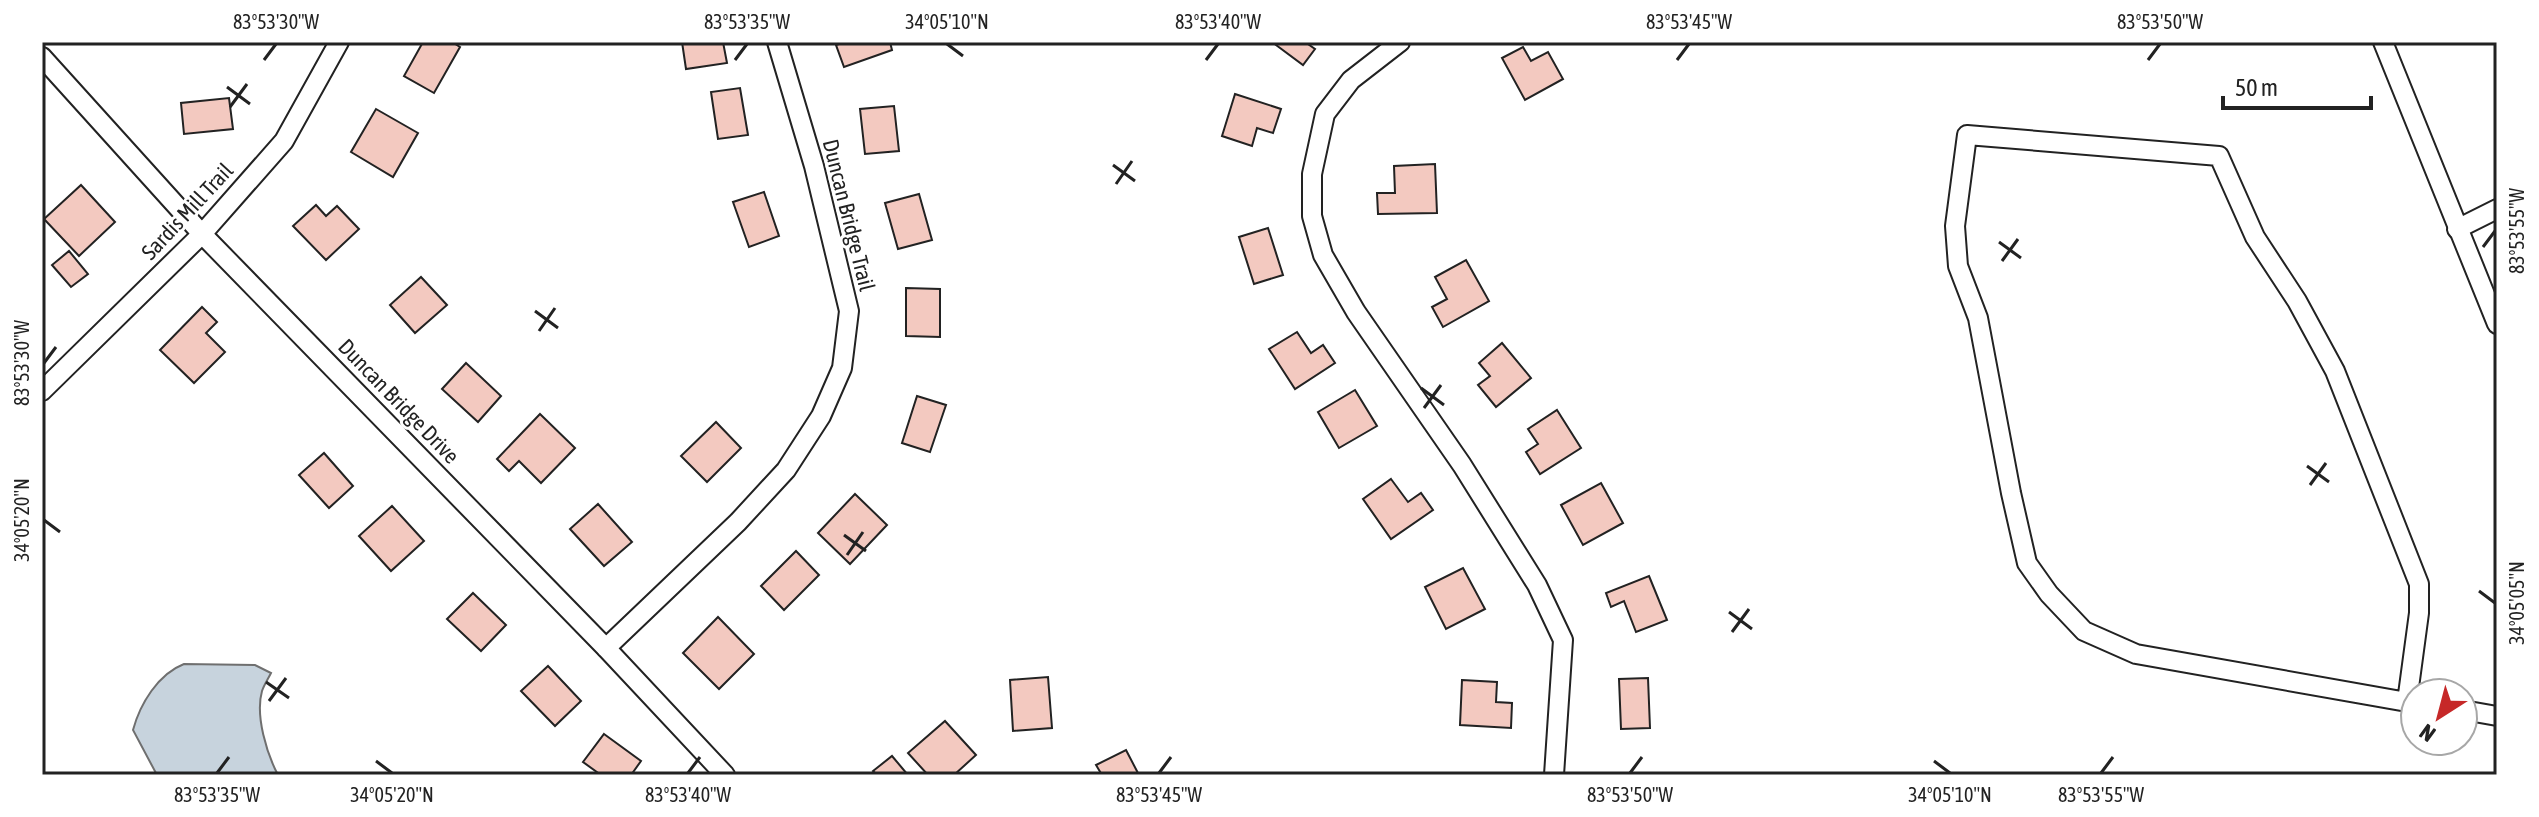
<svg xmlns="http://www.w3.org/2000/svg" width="2539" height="817" font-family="'Asap Condensed',sans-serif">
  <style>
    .water { fill: #c7d3dd; stroke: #6f6f6f; stroke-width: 2 }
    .building { fill: #f3c9c0; stroke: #222; stroke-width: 2 }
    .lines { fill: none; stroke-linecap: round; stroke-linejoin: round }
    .street-casing { stroke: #222; stroke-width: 22 }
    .street { stroke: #fff; stroke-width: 18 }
    .ticks { fill: none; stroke: #222; stroke-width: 3 }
    .labels { text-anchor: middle; stroke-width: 6; stroke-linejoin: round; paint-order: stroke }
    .street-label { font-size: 22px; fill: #222; stroke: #fff }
    .neatline { fill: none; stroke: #222; stroke-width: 3 }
    .ticks-label { font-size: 20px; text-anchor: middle; fill: #222 }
  </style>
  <rect width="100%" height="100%" fill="#fff"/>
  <path class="water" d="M184,664L255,665L271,673C268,679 264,685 262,691C255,716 267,754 278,775H157L133,730C140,704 158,674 184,664Z"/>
  <g class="building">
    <path d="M423,42H452L460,47L434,93L404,76Z"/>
    <path d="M682,42H723L727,63L686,69Z"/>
    <path d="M845,42H890L892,50L844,67L836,45Z"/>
    <path d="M1272,42H1305L1315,49L1303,65Z"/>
    <path d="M1523,47L1531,61L1548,52L1563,79L1525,100L1502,58Z"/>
    <path d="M740,88L748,135L718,139L711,92Z"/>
    <path d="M1235,94L1281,109L1273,133L1257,128L1252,146L1222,136Z"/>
    <path d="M229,98L233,129L184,134L181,103Z"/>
    <path d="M894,106L899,151L865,154L860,109Z"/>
    <path d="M376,109L418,133L393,177L351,152Z"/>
    <path d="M1435,164L1437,213L1378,214L1377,193H1395L1394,166Z"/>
    <path d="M81,185L115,222L79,256L44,219Z"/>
    <path d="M764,192L779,236L749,247L733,202Z"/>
    <path d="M919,194L932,240L898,249L885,203Z"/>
    <path d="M316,205L326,216L337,206L359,229L326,260L293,226Z"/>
    <path d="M1268,228L1283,275L1254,284L1239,237Z"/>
    <path d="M69,251L88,274L71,287L52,265Z"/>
    <path d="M1466,260L1489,301L1443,327L1432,307L1447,299L1435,277Z"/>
    <path d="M421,277L447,305L415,333L390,305Z"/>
    <path d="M906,288L940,289V337L906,336Z"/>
    <path d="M202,307L217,322L206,333L225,352L194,383L160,350Z"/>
    <path d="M1297,332L1311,353L1323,345L1335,363L1295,389L1269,349Z"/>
    <path d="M1502,343L1531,378L1496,407L1478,385L1490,376L1479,363Z"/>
    <path d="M466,363L501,396L478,422L442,389Z"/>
    <path d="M1355,390L1377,426L1339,448L1318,412Z"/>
    <path d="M917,396L946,405L930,452L902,443Z"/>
    <path d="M1557,410L1581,448L1540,474L1526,452L1538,444L1528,429Z"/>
    <path d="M540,414L575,448L541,483L519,461L509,471L497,459Z"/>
    <path d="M716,422L741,448L707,482L681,456Z"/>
    <path d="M324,453L353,486L329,508L299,475Z"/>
    <path d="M1391,479L1408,502L1421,493L1433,510L1391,539L1363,499Z"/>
    <path d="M1601,483L1623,523L1583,545L1561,505Z"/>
    <path d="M855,494L887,525L850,564L818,533Z"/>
    <path d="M598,504L632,542L604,566L570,529Z"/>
    <path d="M392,506L424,541L391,571L359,536Z"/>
    <path d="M796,551L819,575L784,610L761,586Z"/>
    <path d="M1463,568L1485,609L1446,629L1425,587Z"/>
    <path d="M1649,576L1667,620L1636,632L1624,601L1611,607L1606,593Z"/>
    <path d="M473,593L506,625L481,651L447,619Z"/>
    <path d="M718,617L754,654L719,689L683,653Z"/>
    <path d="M548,666L581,701L555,726L521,691Z"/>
    <path d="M1048,677L1052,728L1013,731L1010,680Z"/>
    <path d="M1648,678L1650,728L1621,729L1619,679Z"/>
    <path d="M1462,680L1497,682L1496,702L1512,703L1511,728L1460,725Z"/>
    <path d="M945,721L976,755L954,775H928L908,753Z"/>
    <path d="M604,734L641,761L631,775H601L583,762Z"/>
    <path d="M1126,750L1139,775H1102L1096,765Z"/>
    <path d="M892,756L908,775H877L873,771Z"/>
  </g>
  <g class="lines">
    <defs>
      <g id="street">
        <path d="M1400,42L1351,80L1325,114L1312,174V216L1323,255L1356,312L1462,465L1537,585L1563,640L1554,775"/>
        <path d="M2383,42L2497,324"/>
        <path d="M42,57L202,234L606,648L725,775"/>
        <path d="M2457,229L2497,209"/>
        <path d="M42,391L202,234L284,141L339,42"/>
        <path d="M606,648L738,522L786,470L821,416L842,368L849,311L814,166L777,42"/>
        <path d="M2407,702L2419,613V584L2335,371L2297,301L2255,237L2219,156L1967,135L1955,226L1958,266L1978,318L2011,493L2027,563L2049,594L2084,631L2136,654L2407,702L2415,703"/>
        <path d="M2463,710L2497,716"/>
      </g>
    </defs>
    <use href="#street" class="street-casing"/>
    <use href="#street" class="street"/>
  </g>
  <path class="ticks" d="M947,44L963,56M264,60L276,44M735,60L747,44M1206,60L1218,44M1677,60L1689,44M2148,60L2160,44M227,87L250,104M230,107L247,84M1113,165L1135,181M1116,184L1132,161M1999,242L2021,258M2483,247L2495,231M2002,261L2018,239M535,311L558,328M539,331L555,308M44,363L56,347M1421,388L1444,405M1424,408L1441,385M2307,466L2329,482M2310,485L2326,463M44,520L60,532M844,535L866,551M847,555L863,532M2479,591L2495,603M1729,612L1752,629M1732,632L1749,609M266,682L289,698M269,701L286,678M376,761L392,773M1934,761L1950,773M217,773L229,757M688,773L700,757M1159,773L1171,757M1630,773L1642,757M2101,773L2113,757"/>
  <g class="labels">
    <g class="street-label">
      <text transform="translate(187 211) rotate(-47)" y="8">Sardis Mill Trail</text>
      <text transform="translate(849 215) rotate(76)" y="8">Duncan Bridge Trail</text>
      <text transform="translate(399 401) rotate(46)" y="8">Duncan Bridge Drive</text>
    </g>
  </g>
  <rect width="2539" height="817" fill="none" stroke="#ffffff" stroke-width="88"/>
  <g transform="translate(2439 717) rotate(216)"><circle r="38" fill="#ffffff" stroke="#a7a7a7" stroke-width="2"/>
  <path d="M0-6L14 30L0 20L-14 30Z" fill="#c62828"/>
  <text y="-12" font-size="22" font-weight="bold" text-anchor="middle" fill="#222222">N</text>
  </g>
  <path d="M2223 96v12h148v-12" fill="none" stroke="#222222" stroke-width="4"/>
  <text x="2235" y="96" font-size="24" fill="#222222" stroke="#ffffff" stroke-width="6" paint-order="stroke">50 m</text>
  <rect x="44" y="44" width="2451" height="729" class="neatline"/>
  <g class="ticks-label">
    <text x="276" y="29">83°53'30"W</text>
    <text x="747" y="29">83°53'35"W</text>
    <text x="947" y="29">34°05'10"N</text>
    <text x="1218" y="29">83°53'40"W</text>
    <text x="1689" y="29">83°53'45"W</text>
    <text x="2160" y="29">83°53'50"W</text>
    <text transform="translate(2517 231) rotate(-90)" y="7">83°53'55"W</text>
    <text transform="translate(22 363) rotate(-90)" y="7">83°53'30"W</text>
    <text transform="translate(22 520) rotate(-90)" y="7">34°05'20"N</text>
    <text transform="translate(2517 603) rotate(-90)" y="7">34°05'05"N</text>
    <text x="217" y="802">83°53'35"W</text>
    <text x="392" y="802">34°05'20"N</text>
    <text x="688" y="802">83°53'40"W</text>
    <text x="1159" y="802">83°53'45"W</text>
    <text x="1630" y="802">83°53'50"W</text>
    <text x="1950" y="802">34°05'10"N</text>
    <text x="2101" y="802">83°53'55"W</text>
  </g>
</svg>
